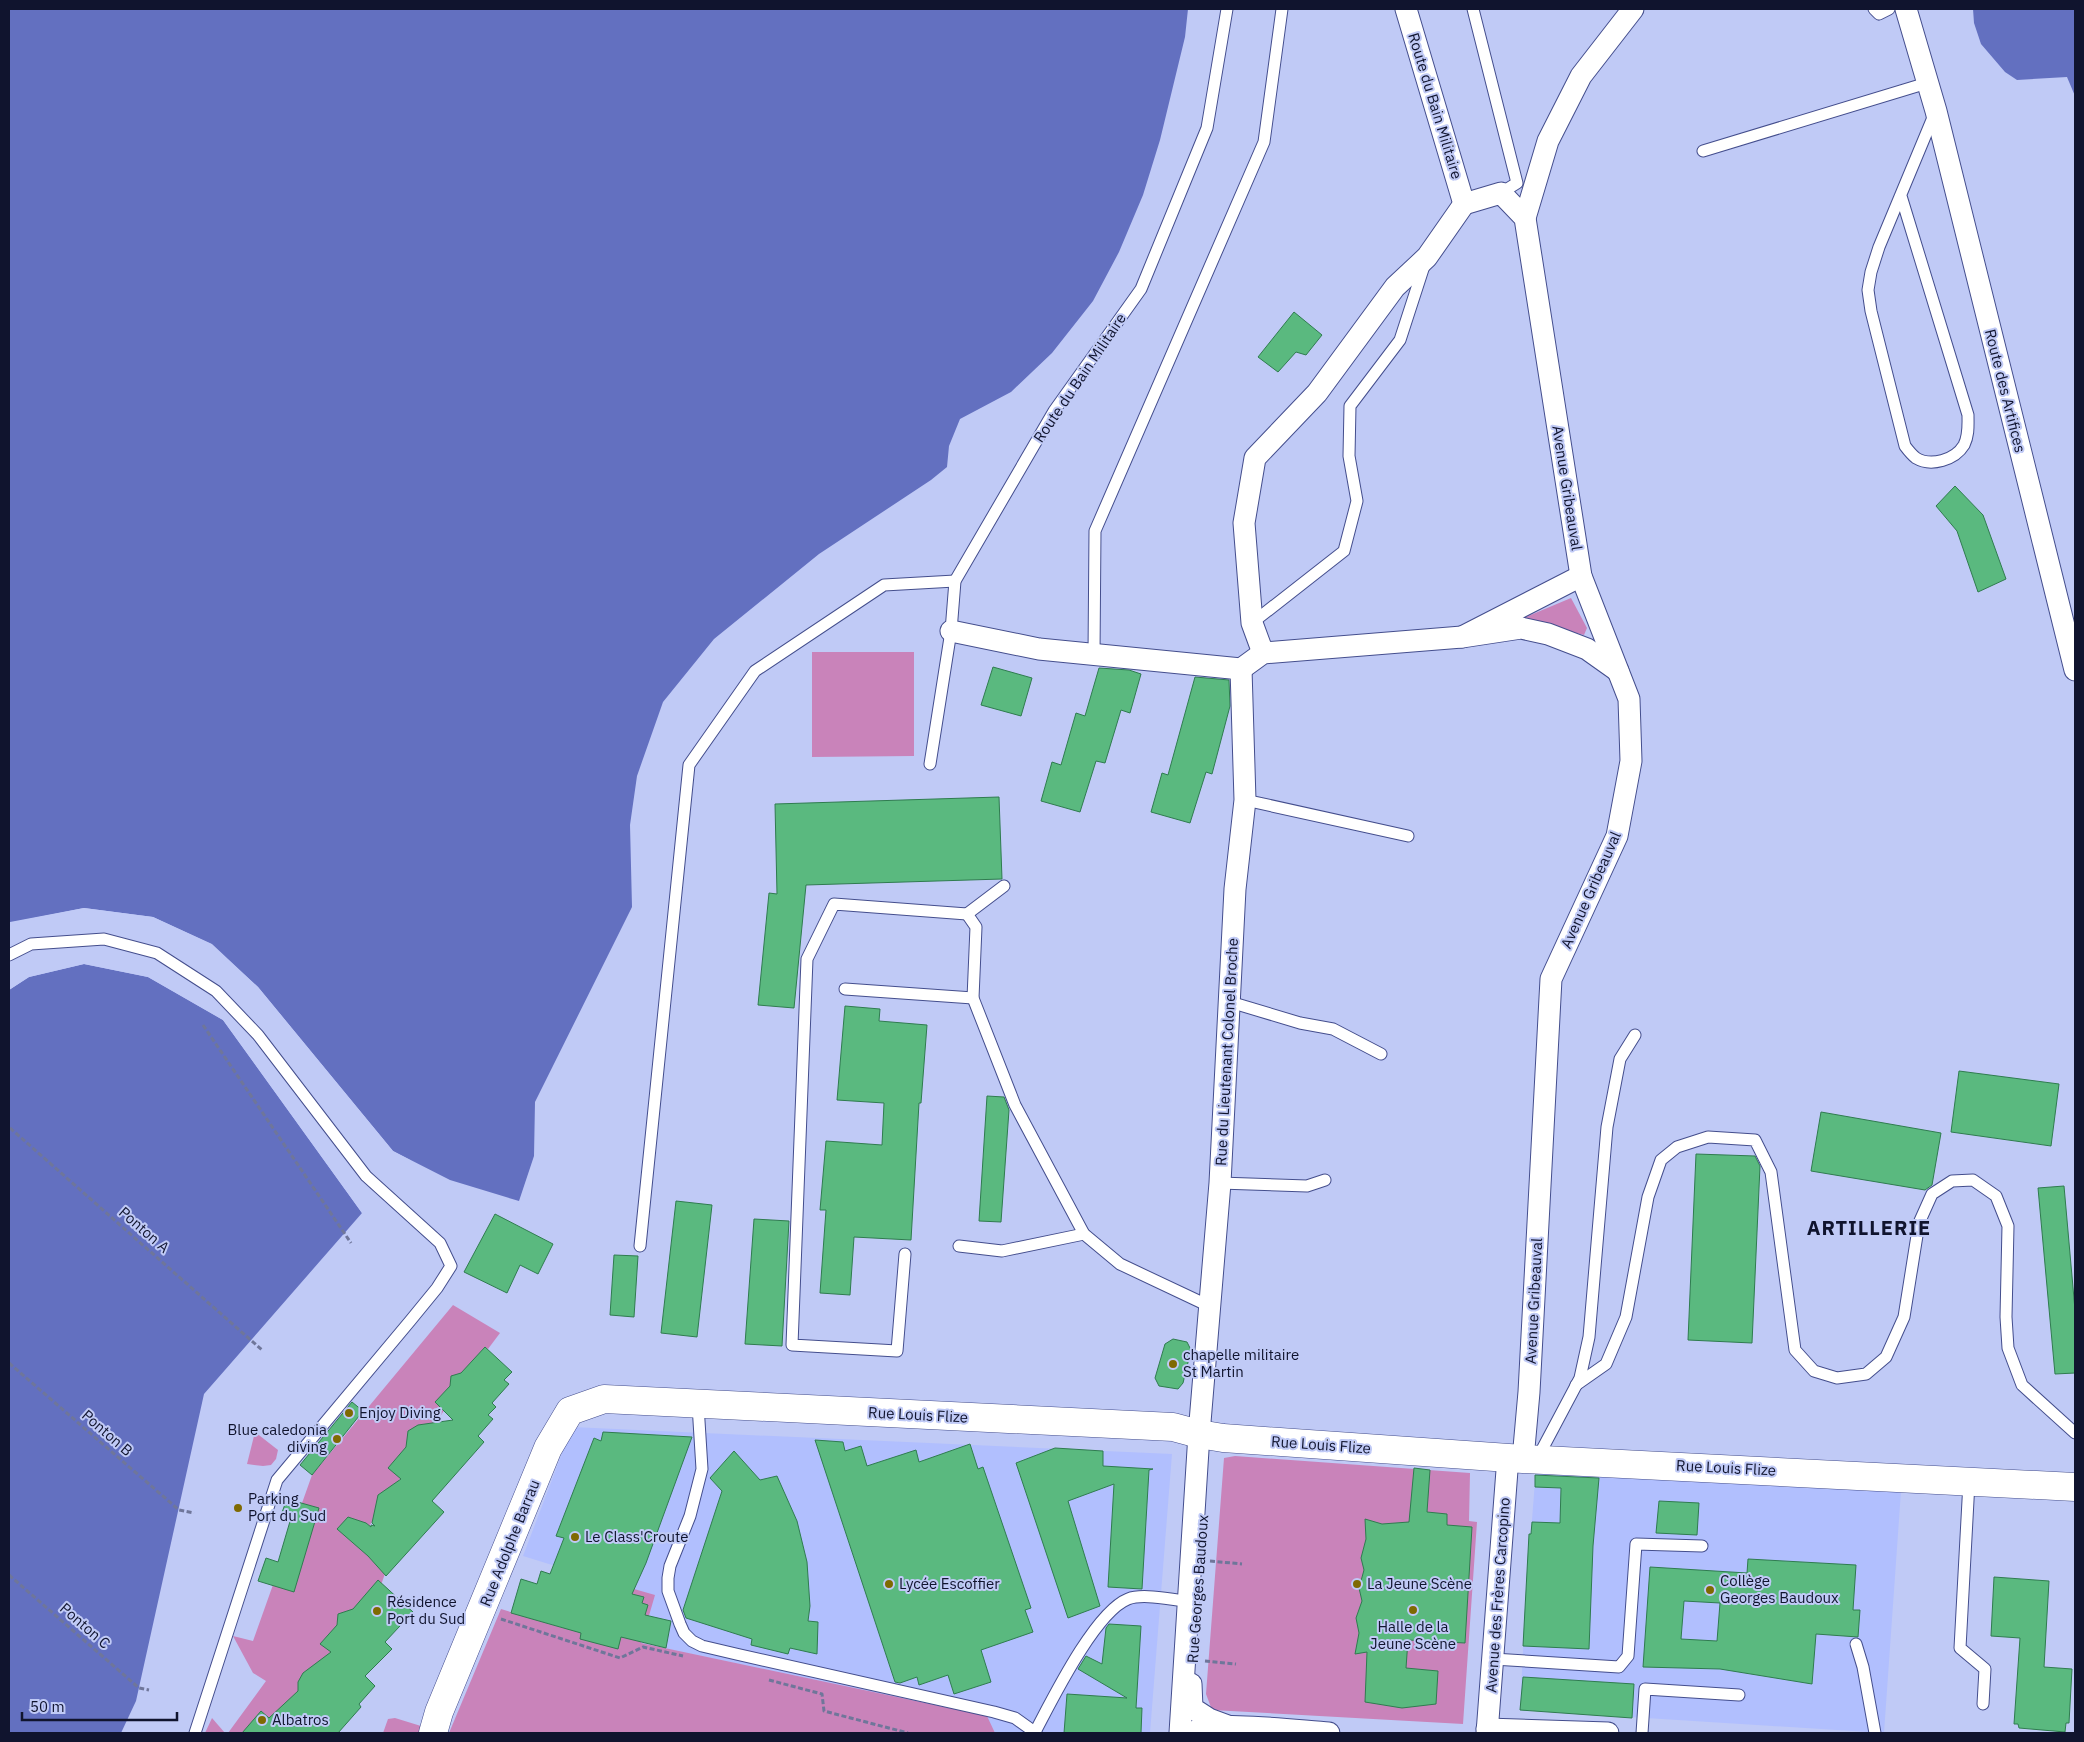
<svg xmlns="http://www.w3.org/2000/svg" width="2084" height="1742" font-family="'IBM Plex Sans',sans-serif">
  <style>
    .built { fill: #b1bffe }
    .green { fill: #c983ba }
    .water { fill: #6370c0 }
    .pier { fill: #c0caf6 }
    .building { fill: #5ab97f; stroke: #2f7c4f; fill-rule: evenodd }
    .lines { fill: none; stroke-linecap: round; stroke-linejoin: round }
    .lane-casing { stroke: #444e8d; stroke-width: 13 }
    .street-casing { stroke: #444e8d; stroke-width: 23 }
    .secondary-casing { stroke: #444e8d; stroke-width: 29 }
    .path { stroke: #6f769a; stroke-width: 3; stroke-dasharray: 5 2.5; stroke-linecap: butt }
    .lane { stroke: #fff; stroke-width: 11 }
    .street { stroke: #fff; stroke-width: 21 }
    .secondary { stroke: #fff; stroke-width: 28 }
    .poi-dot { fill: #7f6a02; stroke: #c0caf6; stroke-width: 2 }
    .labels { text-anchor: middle; stroke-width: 4; stroke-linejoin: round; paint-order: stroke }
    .street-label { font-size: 15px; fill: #10142e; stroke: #c0caf6 }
    .poi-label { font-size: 15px; fill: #10142e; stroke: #c0caf6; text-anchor: start }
    .district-label { font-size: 20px; font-weight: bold; letter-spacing: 1px; fill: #10142e; stroke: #c0caf6 }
  </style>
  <rect width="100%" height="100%" fill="#c0caf6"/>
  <g class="built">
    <path d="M572,1427L1172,1454L1150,1733H995L986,1716L640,1643L578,1573L523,1556Z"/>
    <path d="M1536,1468L1901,1491L1884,1733L1520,1710L1529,1534L1531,1533Z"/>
  </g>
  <g class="green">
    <path d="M1571,598L1587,628L1584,635L1569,631L1504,626Z"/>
    <path d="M812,652H914V756L812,757Z"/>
    <path d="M453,1305L500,1333L488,1349L485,1347L361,1539L386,1571L372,1610L287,1733H228L266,1681L253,1673L233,1636L253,1641L312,1475Z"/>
    <path d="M255,1432L278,1450L276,1459L271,1465L263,1466L247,1464Z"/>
    <path d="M1235,1456L1470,1473L1469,1521L1477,1522L1463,1724L1212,1710L1206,1694L1224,1458Z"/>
    <path d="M578,1573L655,1595L641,1643L987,1716L995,1733H449L501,1609L563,1628Z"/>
    <path d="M212,1718L225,1733H205Z"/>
    <path d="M395,1718L421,1726L419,1733H383L388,1719Z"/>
  </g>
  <g class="water">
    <path d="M9,9H1188L1185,37L1160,140L1143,195L1119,252L1093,301L1052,353L1011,392L960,419L949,446L947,467L931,480L819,554L714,639L663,702L637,776L630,825L632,907L535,1102L534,1156L519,1201L450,1180L393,1151L258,987L211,944L153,917L84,908L9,923Z"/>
    <path d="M1973,9H2075V96L2067,77L2017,80L2005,72L1981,44L1974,23Z"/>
    <path d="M84,964L148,977L223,1020L362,1213L204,1394L136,1701L121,1733H9V990L29,977Z"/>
  </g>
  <g class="pier">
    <path d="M84,908L153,917L212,944L258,987L393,1151L410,1160L408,1162L391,1153L257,989L210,946L152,920L84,911L9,925L10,922Z"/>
    <path d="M84,961L149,975L225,1018L364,1211L362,1213L223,1020L148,977L84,964L29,977L9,990V987L28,974Z"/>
  </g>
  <g class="building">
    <path d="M1294,312L1322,335L1306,355L1296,352L1278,372L1258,357Z"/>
    <path d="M1955,486L1983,515L2006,579L1978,592L1957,531L1936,506Z"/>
    <path d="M993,667L1032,678L1021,716L981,705Z"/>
    <path d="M1099,668L1129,670L1141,674L1130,713L1121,710L1105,763L1096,761L1080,812L1041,801L1052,762L1061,765L1076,713L1085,716Z"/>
    <path d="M1195,677L1229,680L1230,706L1212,774L1206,772L1190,823L1151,812L1162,773L1168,775Z"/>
    <path d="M999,797L1002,879L806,885L794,1008L758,1005L769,893L777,894L775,804Z"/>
    <path d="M845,1006L880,1009L879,1021L927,1025L921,1103H919L911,1240L854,1237L850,1295L820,1293L826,1210H820L826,1141L882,1145L884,1103L837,1100Z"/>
    <path d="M1959,1071L2059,1084L2051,1146L1951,1132Z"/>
    <path d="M987,1096L1004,1097L1009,1110L1001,1222L979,1221Z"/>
    <path d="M1821,1112L1941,1133L1932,1185L1925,1190L1811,1171Z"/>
    <path d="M1696,1154L1755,1156L1760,1166L1752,1343L1688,1340Z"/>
    <path d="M2064,1186L2075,1310V1373L2055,1374L2038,1188Z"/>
    <path d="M676,1201L712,1205L697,1337L661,1333Z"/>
    <path d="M495,1214L553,1244L538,1274L520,1265L507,1293L464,1272Z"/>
    <path d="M754,1219L789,1221L782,1346L745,1344Z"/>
    <path d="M614,1255L638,1256L634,1317L610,1315Z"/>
    <path d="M1173,1339L1187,1342L1191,1350L1183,1383L1178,1389L1159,1386L1155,1378L1165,1344Z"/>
    <path d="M485,1347L512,1372L504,1380L509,1384L492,1403L496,1407L488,1415L493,1419L478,1436L484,1442L432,1501L444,1512L386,1576L368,1556L337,1529L348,1517L366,1523L371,1527V1525L375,1526L372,1523L378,1495L401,1479L388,1468L406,1447L408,1431L418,1425L453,1420L435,1402L450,1386L451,1376L461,1373Z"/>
    <path d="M352,1402L363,1411L312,1475L300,1465Z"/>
    <path d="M603,1432L692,1437L646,1563L632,1594L644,1597L642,1603L648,1605L645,1615L671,1621L666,1648L621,1637L618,1649L580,1639L581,1633L511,1613L521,1579L537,1584L541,1571L550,1574L564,1538L556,1536L594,1438L601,1441Z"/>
    <path d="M815,1440L843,1442L845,1451L861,1446L867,1466L916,1450L919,1462L970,1444L978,1469L983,1467L1031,1608L1025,1610L1033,1632L981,1650L991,1682L954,1694L948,1675L919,1685L917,1677L900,1683L895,1682Z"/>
    <path d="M1055,1448L1103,1451V1466L1153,1469L1149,1470L1142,1589L1108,1587L1114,1484L1068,1501L1100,1606L1068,1618L1016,1463Z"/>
    <path d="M734,1451L760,1480L777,1476L797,1521L807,1562L810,1606L808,1621L818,1622L817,1654L790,1648L788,1654L751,1645L752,1639L686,1618L683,1610L722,1491L710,1478Z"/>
    <path d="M1414,1468L1430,1470L1427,1512L1447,1514V1525L1472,1527L1465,1643L1408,1640L1406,1668L1438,1671L1436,1704L1402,1708L1365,1702L1367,1652L1355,1654L1359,1633L1356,1618L1362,1601L1359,1588L1364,1570L1361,1558L1366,1539L1365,1519L1382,1524L1409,1522Z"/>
    <path d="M1535,1475L1599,1478L1593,1546L1589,1649L1523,1646L1529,1534H1531L1532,1522L1560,1523L1561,1488L1535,1487Z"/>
    <path d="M287,1499L319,1508L294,1592L258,1581L266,1558L278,1562L291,1518L281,1515Z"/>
    <path d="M1659,1501L1699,1503L1697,1535L1656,1533Z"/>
    <path d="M1748,1559L1856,1565L1853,1610H1860L1858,1637L1816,1634L1812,1684L1720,1669L1643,1667L1650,1567L1747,1573ZM1684,1601L1720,1603L1717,1641L1681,1639Z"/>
    <path d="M1994,1577L2049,1581L2044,1667L2072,1669L2069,1723H2066L2065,1732L2019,1728L2018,1724H2014L2020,1638L1991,1636Z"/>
    <path d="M378,1580L413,1612L385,1642L392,1649L365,1676L375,1686L359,1704L361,1707L338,1733H242L261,1711L269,1718L298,1691V1682L303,1673L331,1652L320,1644L337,1625L338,1614L353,1609Z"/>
    <path d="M1109,1624L1141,1626L1136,1708H1142L1141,1733H1064L1067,1694L1127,1698L1078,1669L1086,1656L1102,1664L1106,1628Z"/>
    <path d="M1523,1677L1634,1684L1632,1718L1520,1710Z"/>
  </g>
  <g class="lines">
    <defs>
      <g id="lane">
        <path d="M1473,9L1517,183L1501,193"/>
        <path d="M1874,9L1879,14L1889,9"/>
        <path d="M1703,151L1927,83"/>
        <path d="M1901,196L1968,415C1968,425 1969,435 1964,445C1955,460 1931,467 1916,458C1912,455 1908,450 1905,446L1871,311L1868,290L1871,272L1879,247L1934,115"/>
        <path d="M1252,623L1344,551L1357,501L1349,456L1350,406L1400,340L1424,266"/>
        <path d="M1094,654L1095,531L1264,142L1282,9"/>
        <path d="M930,764L951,631L955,581L1054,411L1141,289L1207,128L1227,9"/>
        <path d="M1245,800L1408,836"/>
        <path d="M1004,886L967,914L976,927L973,998L1015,1105L1084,1234L1120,1264L1209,1306"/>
        <path d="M9,955L31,944L104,939L157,953L216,991L258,1035L366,1176L440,1243L451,1266L437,1288L410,1321L277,1480L195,1733"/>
        <path d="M845,989L973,998"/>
        <path d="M1230,1002L1300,1023L1333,1029L1381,1054"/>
        <path d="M1220,1183L1307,1186L1325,1180"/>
        <path d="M640,1246L689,765L755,671L884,585L955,581"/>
        <path d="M959,1246L1002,1251L1084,1234"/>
        <path d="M905,1254L897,1351L792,1345L807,959L834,904L967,914"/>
        <path d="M1576,1385L1606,1364L1626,1317L1648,1197L1661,1160L1677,1147L1708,1137L1755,1140L1771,1172L1795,1350L1814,1371L1837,1378L1866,1374L1886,1357L1904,1317L1919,1223L1932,1194L1952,1181L1973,1180L1996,1196L2008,1226L2006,1317L2008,1348L2022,1385L2075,1433"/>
        <path d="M698,1405L702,1469L690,1516L670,1566L668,1578V1591L680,1624L684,1633L692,1641L702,1646L736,1654L994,1712L1015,1718L1036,1733"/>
        <path d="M1537,1459L1580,1378L1589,1337L1607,1127L1620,1059L1635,1035"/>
        <path d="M1969,1482L1960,1648L1985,1669L1983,1704"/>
        <path d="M1856,1644L1863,1667L1875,1733"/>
        <path d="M1493,1659L1619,1667L1628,1656L1636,1544L1702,1546"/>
        <path d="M1035,1732C1052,1700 1095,1612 1128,1599C1143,1593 1172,1600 1188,1601"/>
        <path d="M1642,1733L1645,1689L1739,1695"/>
      </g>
      <g id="street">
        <path d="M1406,9L1464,204L1501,193L1525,218L1581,576L1629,699L1631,761L1617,836L1551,979L1529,1392L1523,1459"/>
        <path d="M1906,9L1936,111L2075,670"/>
        <path d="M1525,218L1548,141L1581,76L1633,9"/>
        <path d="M1581,576L1462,637L1521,628L1548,634L1587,649L1618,671"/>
        <path d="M951,631L1039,649L1241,669L1263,653L1462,637"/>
        <path d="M1263,653L1252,623L1244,523L1255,458L1317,393L1395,287L1427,257L1464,204"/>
        <path d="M1191,1684L1192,1708L1209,1719L1228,1726"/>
        <path d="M1487,1729L1608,1733"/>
        <path d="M1180,1733L1199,1434L1220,1183L1235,889L1245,800L1241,669"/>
        <path d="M1192,1733C1208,1719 1305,1732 1329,1733"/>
        <path d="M1487,1733L1508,1457"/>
      </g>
      <path id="secondary" d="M433,1733L439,1712L548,1448L570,1411L604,1399L1173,1427L1199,1434L1223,1438L1523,1459L2075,1487"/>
    </defs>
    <use href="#lane" class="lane-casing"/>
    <use href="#street" class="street-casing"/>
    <use href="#secondary" class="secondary-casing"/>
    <g class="path">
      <path d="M203,1025L351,1243"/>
      <path d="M10,1128L262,1350"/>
      <path d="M9,1363L179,1510L194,1513"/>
      <path d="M1210,1561L1242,1564"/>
      <path d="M9,1575L139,1688L149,1690"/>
      <path d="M501,1619L620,1658L643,1647L683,1656"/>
      <path d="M1205,1661L1236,1664"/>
      <path d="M769,1680L822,1694L824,1711L908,1733"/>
    </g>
    <use href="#lane" class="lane"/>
    <use href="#street" class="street"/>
    <use href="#secondary" class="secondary"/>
  </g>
  <g class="poi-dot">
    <circle cx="1173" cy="1364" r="5"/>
    <circle cx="349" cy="1413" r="5"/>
    <circle cx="337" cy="1439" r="5"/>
    <circle cx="238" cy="1508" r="5"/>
    <circle cx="575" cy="1537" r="5"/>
    <circle cx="889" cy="1584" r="5"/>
    <circle cx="1357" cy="1584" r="5"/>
    <circle cx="1710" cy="1590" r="5"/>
    <circle cx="1413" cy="1610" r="5"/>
    <circle cx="377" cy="1611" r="5"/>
    <circle cx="262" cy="1720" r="5"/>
  </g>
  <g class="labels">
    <g class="street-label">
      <text transform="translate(1435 106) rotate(73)" y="5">Route du Bain Militaire</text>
      <text transform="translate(1080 378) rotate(-56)" y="5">Route du Bain Militaire</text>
      <text transform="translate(2005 391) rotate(76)" y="5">Route des Artifices</text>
      <text transform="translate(1567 488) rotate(81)" y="5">Avenue Gribeauval</text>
      <text transform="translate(1591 890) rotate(-66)" y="5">Avenue Gribeauval</text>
      <text transform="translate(1227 1052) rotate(-87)" y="5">Rue du Lieutenant Colonel Broche</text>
      <text transform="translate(144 1230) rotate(41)" y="5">Ponton A</text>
      <text transform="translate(1534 1301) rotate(-87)" y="5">Avenue Gribeauval</text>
      <text transform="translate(918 1415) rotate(3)" y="5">Rue Louis Flize</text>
      <text transform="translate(107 1433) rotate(41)" y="5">Ponton B</text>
      <text transform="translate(1321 1445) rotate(4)" y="5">Rue Louis Flize</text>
      <text transform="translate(1726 1468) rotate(3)" y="5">Rue Louis Flize</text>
      <text transform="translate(510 1543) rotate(-68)" y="5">Rue Adolphe Barrau</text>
      <text transform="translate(1198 1589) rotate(-86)" y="5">Rue Georges Baudoux</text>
      <text transform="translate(1498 1595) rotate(-86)" y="5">Avenue des Frères Carcopino</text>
      <text transform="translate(85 1626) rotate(41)" y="5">Ponton C</text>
    </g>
    <g class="poi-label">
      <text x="1183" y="1360">chapelle militaire<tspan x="1183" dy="17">St Martin</tspan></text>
      <text x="359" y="1418">Enjoy Diving</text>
      <text x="327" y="1435" text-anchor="end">Blue caledonia<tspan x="327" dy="17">diving</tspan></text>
      <text x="248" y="1504">Parking<tspan x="248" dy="17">Port du Sud</tspan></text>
      <text x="585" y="1542">Le Class'Croute</text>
      <text x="1720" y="1586">Collège<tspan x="1720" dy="17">Georges Baudoux</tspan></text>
      <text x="899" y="1589">Lycée Escoffier</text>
      <text x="1367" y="1589">La Jeune Scène</text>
      <text x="387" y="1607">Résidence<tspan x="387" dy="17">Port du Sud</tspan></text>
      <text x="1413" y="1632" text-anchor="middle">Halle de la<tspan x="1413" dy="17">Jeune Scène</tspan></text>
      <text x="272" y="1725">Albatros</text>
    </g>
    <g class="district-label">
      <text x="1869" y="1235">ARTILLERIE</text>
    </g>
  </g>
  <rect width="2084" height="1742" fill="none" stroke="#10142e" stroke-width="20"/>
  <path d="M22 1712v8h155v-8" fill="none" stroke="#10142e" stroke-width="2.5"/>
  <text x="30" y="1712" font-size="15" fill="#10142e" stroke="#c0caf6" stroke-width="4" paint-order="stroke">50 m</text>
</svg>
